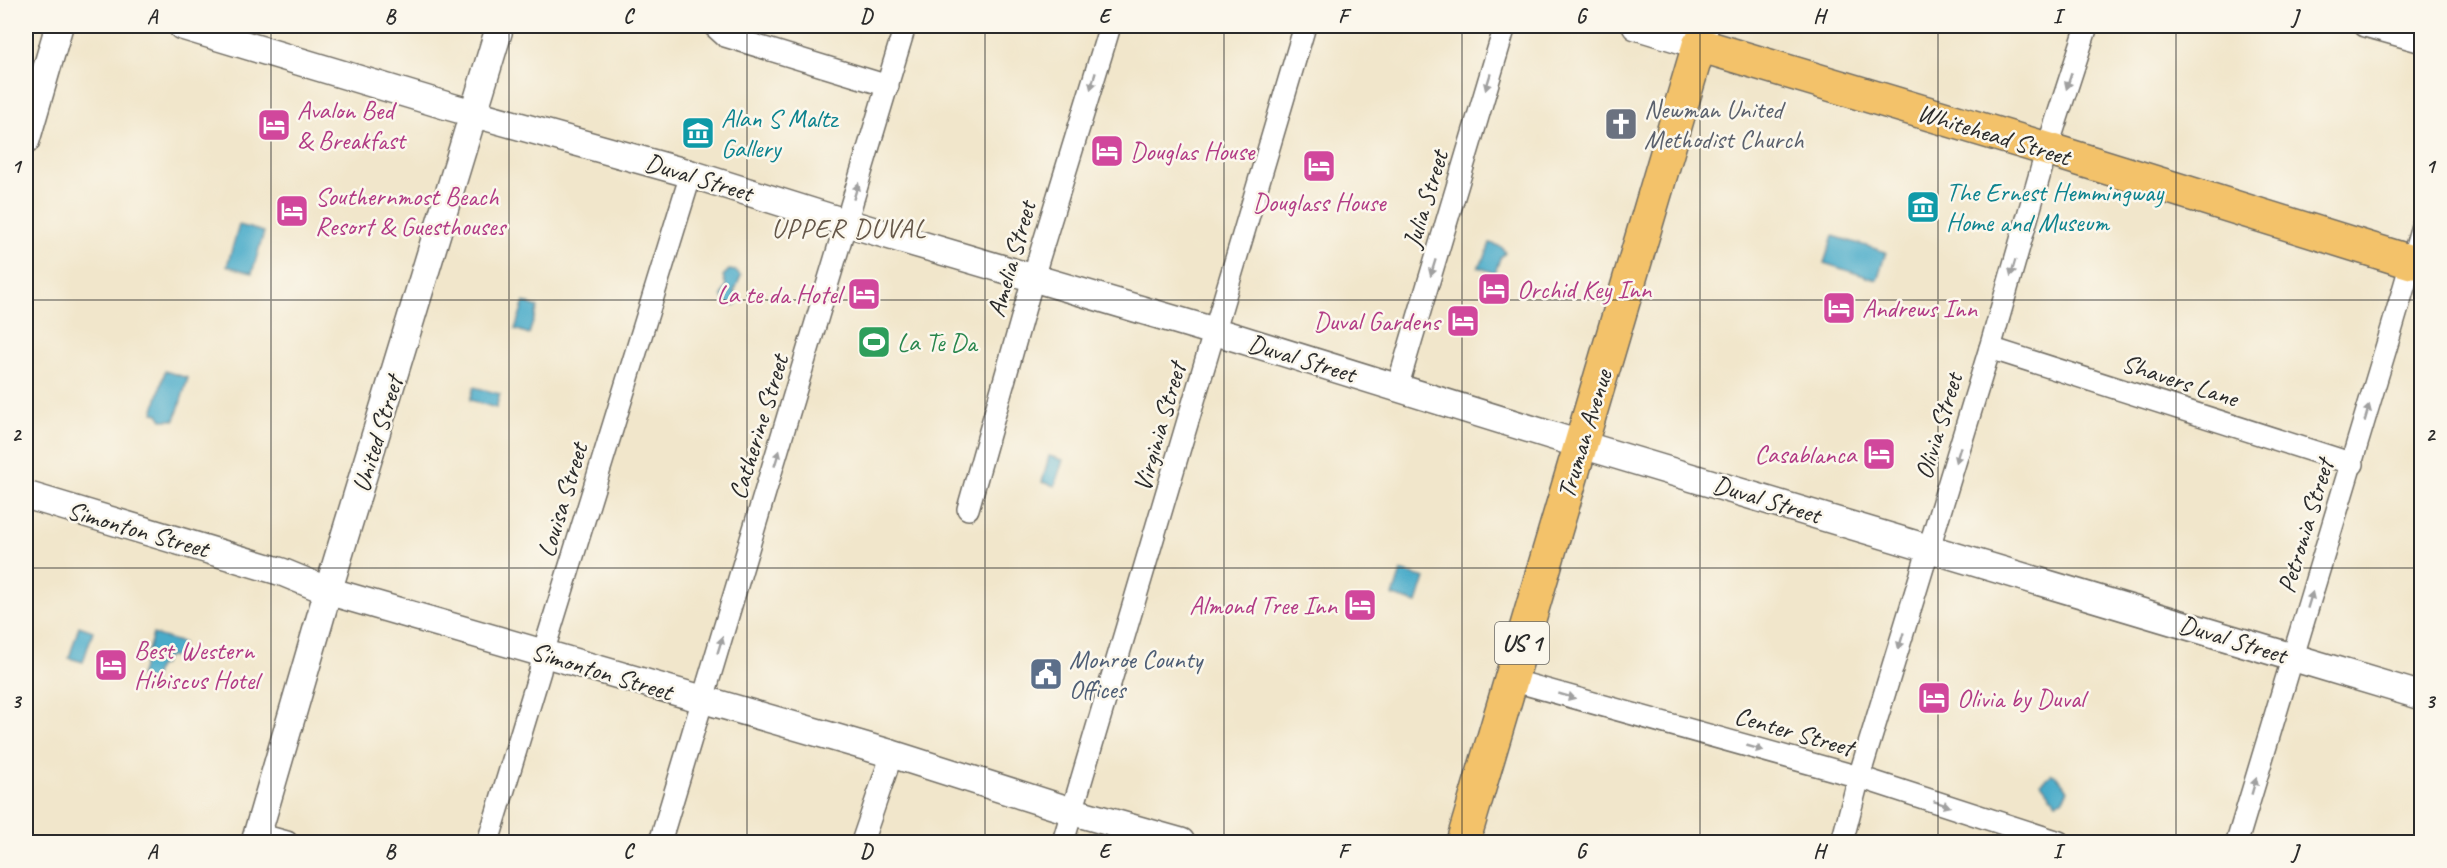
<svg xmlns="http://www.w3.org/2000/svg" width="2447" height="868" font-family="Caveat,sans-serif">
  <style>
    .water { fill: #4aabc9; stroke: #3a6b7a; stroke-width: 1.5 }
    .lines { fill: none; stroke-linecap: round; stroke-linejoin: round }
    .minor-casing { stroke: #706c63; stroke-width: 24 }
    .tertiary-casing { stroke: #706c63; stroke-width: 30 }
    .primary-casing { stroke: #706c63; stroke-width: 36 }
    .minor { stroke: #fff; stroke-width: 21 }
    .tertiary { stroke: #fff; stroke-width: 27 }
    .primary { stroke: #f3c26a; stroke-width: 33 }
    .oneway { fill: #a0a0a0 }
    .grid { fill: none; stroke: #2b2b2b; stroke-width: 1.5; stroke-opacity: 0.55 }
    .labels { text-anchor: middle; stroke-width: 5; stroke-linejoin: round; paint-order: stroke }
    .shield { fill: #fbf7ec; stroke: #696865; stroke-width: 1.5 }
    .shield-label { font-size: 24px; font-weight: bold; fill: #2b2b2b }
    .worship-label { font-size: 26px; fill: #5b616d; stroke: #fbf7ec; text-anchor: start }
    .hotel-label { font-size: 26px; fill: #b23c85; stroke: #fbf7ec; text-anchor: start }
    .culture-label { font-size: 26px; fill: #0d838f; stroke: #fbf7ec; text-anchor: start }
    .street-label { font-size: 26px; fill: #2b2b2b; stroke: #fbf7ec }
    .leisure-label { font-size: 26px; fill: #27864d; stroke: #fbf7ec; text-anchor: start }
    .service-label { font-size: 26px; fill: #4e5e75; stroke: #fbf7ec; text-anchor: start }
    .neighbourhood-label { font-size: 27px; letter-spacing: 1.5px; fill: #655749; stroke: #fbf7ec }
    .neatline { fill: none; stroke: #2b2b2b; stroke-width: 2 }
    .grid-label { font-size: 20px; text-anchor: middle; font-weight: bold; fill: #2b2b2b }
  </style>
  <rect width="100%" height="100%" fill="#fbf7ec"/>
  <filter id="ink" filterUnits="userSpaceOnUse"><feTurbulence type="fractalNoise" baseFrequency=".0167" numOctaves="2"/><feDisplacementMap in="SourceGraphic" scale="12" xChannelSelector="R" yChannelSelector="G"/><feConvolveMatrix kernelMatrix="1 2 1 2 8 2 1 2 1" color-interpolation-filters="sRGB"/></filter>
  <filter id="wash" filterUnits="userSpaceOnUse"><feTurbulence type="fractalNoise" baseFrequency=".008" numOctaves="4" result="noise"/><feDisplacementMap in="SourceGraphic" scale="24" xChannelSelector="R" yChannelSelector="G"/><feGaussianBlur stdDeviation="1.35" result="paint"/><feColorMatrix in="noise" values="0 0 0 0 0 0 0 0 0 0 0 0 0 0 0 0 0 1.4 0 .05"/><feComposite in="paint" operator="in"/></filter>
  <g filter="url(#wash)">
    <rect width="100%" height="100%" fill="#f1e6cb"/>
    <g class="water">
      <path d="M239,225L264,232L252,273L227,266Z"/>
      <path d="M1833,236L1886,252L1877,280L1824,263Z"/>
      <path d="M1490,243L1502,247L1505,253L1500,258L1495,273L1478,267L1485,257Z"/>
      <path d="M729,270L736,271L741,276L734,292L739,299L736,305L727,304L722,296L726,286L723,276Z"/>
      <path d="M524,302L538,307L529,334L515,329Z"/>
      <path d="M165,371L188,378L175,420H162L158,414L153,413Z"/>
      <path d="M474,387L500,394L496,408L470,400Z"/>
      <path d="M1049,456L1063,460L1055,486L1042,482Z"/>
      <path d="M1401,571L1425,578L1417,603L1393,596Z"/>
      <path d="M79,626L93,631L83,662L69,658Z"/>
      <path d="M153,634L183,643L178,658L171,656L165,658L164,664L158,667L153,681L140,677Z"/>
      <path d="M2052,774L2057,776L2068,790L2062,800L2056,802L2041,783Z"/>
    </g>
  </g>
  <g filter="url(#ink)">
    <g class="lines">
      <defs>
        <g id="minor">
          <path d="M714,26L725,36L888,86"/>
          <path d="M2365,26L2422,42"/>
          <path d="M1990,348L2353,464"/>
          <path d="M1397,388L1505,26"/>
          <path d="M968,509L1038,261L1110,26"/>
          <path d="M1511,680L1859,777L2059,842"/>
          <path d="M258,834L287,842"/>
          <path d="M488,842L540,671L543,653L691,174"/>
          <path d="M660,842L905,26"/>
          <path d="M862,842L892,754"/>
          <path d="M1063,842L1305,26"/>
          <path d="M1842,842L1859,777L1990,348L2047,149L2087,26"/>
          <path d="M2237,842C2298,637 2362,432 2422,226"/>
        </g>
        <g id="tertiary">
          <path d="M182,26L451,107L691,174L847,223L1237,338L1566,440L2422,696"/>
          <path d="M1636,26L1699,45L1705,26"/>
          <path d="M26,140L59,26"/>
          <path d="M26,495L282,572L328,591L892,754L1071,811L1181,842"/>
          <path d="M255,842L328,591L500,26"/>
        </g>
        <path id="primary" d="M1463,842L1699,45L2047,149L2411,262H2422"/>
      </defs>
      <use href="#minor" class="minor-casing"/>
      <use href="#tertiary" class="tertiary-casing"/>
      <use href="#primary" class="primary-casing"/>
      <use href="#minor" class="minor"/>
      <use href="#tertiary" class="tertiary"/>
      <use href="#primary" class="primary"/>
    </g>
    <defs><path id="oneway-solid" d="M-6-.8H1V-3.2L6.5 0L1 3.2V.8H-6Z" transform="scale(1.5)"/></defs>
    <g class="oneway">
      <use href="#oneway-solid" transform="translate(1093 81) rotate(107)"/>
      <use href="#oneway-solid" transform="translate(2069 81) rotate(108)"/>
      <use href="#oneway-solid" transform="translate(1488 82) rotate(107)"/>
      <use href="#oneway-solid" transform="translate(856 191) rotate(-73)"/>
      <use href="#oneway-solid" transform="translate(1433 268) rotate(107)"/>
      <use href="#oneway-solid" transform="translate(2013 268) rotate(106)"/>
      <use href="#oneway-solid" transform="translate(2367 413) rotate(-74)"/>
      <use href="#oneway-solid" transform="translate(1958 455) rotate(107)"/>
      <use href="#oneway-solid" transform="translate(777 458) rotate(-73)"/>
      <use href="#oneway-solid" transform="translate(2310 600) rotate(-73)"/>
      <use href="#oneway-solid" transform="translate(1901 641) rotate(107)"/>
      <use href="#oneway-solid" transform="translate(720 645) rotate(-73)"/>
      <use href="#oneway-solid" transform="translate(1567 696) rotate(16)"/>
      <use href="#oneway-solid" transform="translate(1755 748) rotate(16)"/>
      <use href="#oneway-solid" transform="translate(2254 786) rotate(-74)"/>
      <use href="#oneway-solid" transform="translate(1942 804) rotate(18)"/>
    </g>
  </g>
  <path class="grid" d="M271,26V842M509,26V842M747,26V842M985,26V842M1224,26V842M1462,26V842M1700,26V842M1938,26V842M2176,26V842M26,300H2422M26,568H2422"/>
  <defs>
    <symbol id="church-square" viewBox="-11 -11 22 22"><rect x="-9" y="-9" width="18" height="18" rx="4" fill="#6b7280" stroke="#fbf7ec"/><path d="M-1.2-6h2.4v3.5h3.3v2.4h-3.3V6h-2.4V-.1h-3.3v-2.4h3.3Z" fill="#fff"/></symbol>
    <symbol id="hotel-square" viewBox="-11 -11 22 22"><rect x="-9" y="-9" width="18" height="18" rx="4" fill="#d1479c" stroke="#fbf7ec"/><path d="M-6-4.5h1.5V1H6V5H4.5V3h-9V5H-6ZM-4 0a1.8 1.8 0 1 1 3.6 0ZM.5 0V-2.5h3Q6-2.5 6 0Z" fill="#fff"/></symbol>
    <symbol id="museum-square" viewBox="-11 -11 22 22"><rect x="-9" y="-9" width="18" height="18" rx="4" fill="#0f9aa8" stroke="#fbf7ec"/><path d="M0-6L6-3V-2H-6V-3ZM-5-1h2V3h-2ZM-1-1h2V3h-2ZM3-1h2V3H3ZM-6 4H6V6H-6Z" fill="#fff"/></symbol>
    <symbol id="stadium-square" viewBox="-11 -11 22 22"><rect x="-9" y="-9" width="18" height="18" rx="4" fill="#2e9e5b" stroke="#fbf7ec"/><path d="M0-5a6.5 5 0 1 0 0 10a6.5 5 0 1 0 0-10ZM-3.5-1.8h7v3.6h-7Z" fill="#fff"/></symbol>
    <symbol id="civic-square" viewBox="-11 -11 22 22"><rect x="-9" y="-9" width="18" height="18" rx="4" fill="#5c6f8a" stroke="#fbf7ec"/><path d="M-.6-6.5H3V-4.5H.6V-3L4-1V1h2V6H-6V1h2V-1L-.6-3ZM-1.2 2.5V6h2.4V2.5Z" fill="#fff"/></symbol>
  </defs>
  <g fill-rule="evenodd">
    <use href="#church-square" x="1602" y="105" width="38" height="38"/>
    <use href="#hotel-square" x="255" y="106" width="38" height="38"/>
    <use href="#museum-square" x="679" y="114" width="38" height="38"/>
    <use href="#hotel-square" x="1088" y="132" width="38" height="38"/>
    <use href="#hotel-square" x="1300" y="147" width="38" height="38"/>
    <use href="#museum-square" x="1904" y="188" width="38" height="38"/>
    <use href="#hotel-square" x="273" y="192" width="38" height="38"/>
    <use href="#hotel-square" x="1475" y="270" width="38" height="38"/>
    <use href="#hotel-square" x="845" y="275" width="38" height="38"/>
    <use href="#hotel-square" x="1820" y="289" width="38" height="38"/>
    <use href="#hotel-square" x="1444" y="302" width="38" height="38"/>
    <use href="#stadium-square" x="855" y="323" width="38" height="38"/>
    <use href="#hotel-square" x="1860" y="435" width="38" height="38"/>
    <use href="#hotel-square" x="1341" y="586" width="38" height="38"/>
    <use href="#hotel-square" x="92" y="646" width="38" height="38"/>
    <use href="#civic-square" x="1027" y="655" width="38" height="38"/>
    <use href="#hotel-square" x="1915" y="679" width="38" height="38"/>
  </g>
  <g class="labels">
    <rect class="shield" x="1495" y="622" width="54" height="42" rx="4.5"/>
    <g class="shield-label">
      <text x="1522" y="651">US 1</text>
    </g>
    <g class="worship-label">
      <text x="1644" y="118">Newman United<tspan x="1644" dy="30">Methodist Church</tspan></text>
    </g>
    <g class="hotel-label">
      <text x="297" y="119">Avalon Bed<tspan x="297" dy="30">&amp; Breakfast</tspan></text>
      <text x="1130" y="160">Douglas House</text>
      <text x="315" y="205">Southernmost Beach<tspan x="315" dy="30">Resort &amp; Guesthouses</tspan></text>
      <text x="1319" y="211" text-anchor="middle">Douglass House</text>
      <text x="1517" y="298">Orchid Key Inn</text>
      <text x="841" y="303" text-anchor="end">La te da Hotel</text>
      <text x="1862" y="317">Andrews Inn</text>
      <text x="1440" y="330" text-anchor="end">Duval Gardens</text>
      <text x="1856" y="463" text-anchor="end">Casablanca</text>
      <text x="1337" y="614" text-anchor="end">Almond Tree Inn</text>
      <text x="134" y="659">Best Western<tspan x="134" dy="30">Hibiscus Hotel</tspan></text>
      <text x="1957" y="707">Olivia by Duval</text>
    </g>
    <g class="culture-label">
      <text x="721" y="127">Alan S Maltz<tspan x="721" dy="30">Gallery</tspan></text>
      <text x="1946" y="201">The Ernest Hemmingway<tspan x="1946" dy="30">Home and Museum</tspan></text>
    </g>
    <g class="street-label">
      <text transform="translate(1994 134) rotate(17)" y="9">Whitehead Street</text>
      <text transform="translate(699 177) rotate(17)" y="9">Duval Street</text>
      <text transform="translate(1425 199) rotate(-73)" y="9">Julia Street</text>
      <text transform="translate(1011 259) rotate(-74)" y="9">Amelia Street</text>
      <text transform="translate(1302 358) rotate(17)" y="9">Duval Street</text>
      <text transform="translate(2180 380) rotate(18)" y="9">Shavers Lane</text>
      <text transform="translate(1938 426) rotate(-73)" y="9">Olivia Street</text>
      <text transform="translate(758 427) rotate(-73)" y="9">Catherine Street</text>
      <text transform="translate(1159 427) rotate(-74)" y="9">Virginia Street</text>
      <text transform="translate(377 434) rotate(-73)" y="9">United Street</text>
      <text transform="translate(1584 434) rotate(-73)" y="9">Truman Avenue</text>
      <text transform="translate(1767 499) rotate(17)" y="9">Duval Street</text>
      <text transform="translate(562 500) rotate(-73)" y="9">Louisa Street</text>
      <text transform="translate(2305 526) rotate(-73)" y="9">Petronia Street</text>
      <text transform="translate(138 529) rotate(16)" y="9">Simonton Street</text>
      <text transform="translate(2233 639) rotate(17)" y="9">Duval Street</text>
      <text transform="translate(602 671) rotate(17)" y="9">Simonton Street</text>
      <text transform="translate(1794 731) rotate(16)" y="9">Center Street</text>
    </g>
    <g class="leisure-label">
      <text x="897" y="351">La Te Da</text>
    </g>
    <g class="service-label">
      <text x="1069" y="668">Monroe County<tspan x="1069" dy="30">Offices</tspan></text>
    </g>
    <g class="neighbourhood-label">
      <text x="849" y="237">UPPER DUVAL</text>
    </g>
  </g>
  <rect width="2447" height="868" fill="none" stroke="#fbf7ec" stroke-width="66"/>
  <rect x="33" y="33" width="2381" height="802" class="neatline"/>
  <g class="grid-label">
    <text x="152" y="23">A</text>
    <text x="390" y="23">B</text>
    <text x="628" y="23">C</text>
    <text x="866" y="23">D</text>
    <text x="1104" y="23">E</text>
    <text x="1343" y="23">F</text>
    <text x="1581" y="23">G</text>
    <text x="1819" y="23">H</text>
    <text x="2057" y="23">I</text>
    <text x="2295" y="23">J</text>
    <text x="16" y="173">1</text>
    <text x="2430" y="173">1</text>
    <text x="16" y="441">2</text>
    <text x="2430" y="441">2</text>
    <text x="16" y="708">3</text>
    <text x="2430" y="708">3</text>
    <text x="152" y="858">A</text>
    <text x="390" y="858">B</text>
    <text x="628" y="858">C</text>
    <text x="866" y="858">D</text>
    <text x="1104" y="858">E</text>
    <text x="1343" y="858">F</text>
    <text x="1581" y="858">G</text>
    <text x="1819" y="858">H</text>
    <text x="2057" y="858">I</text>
    <text x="2295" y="858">J</text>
  </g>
</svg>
